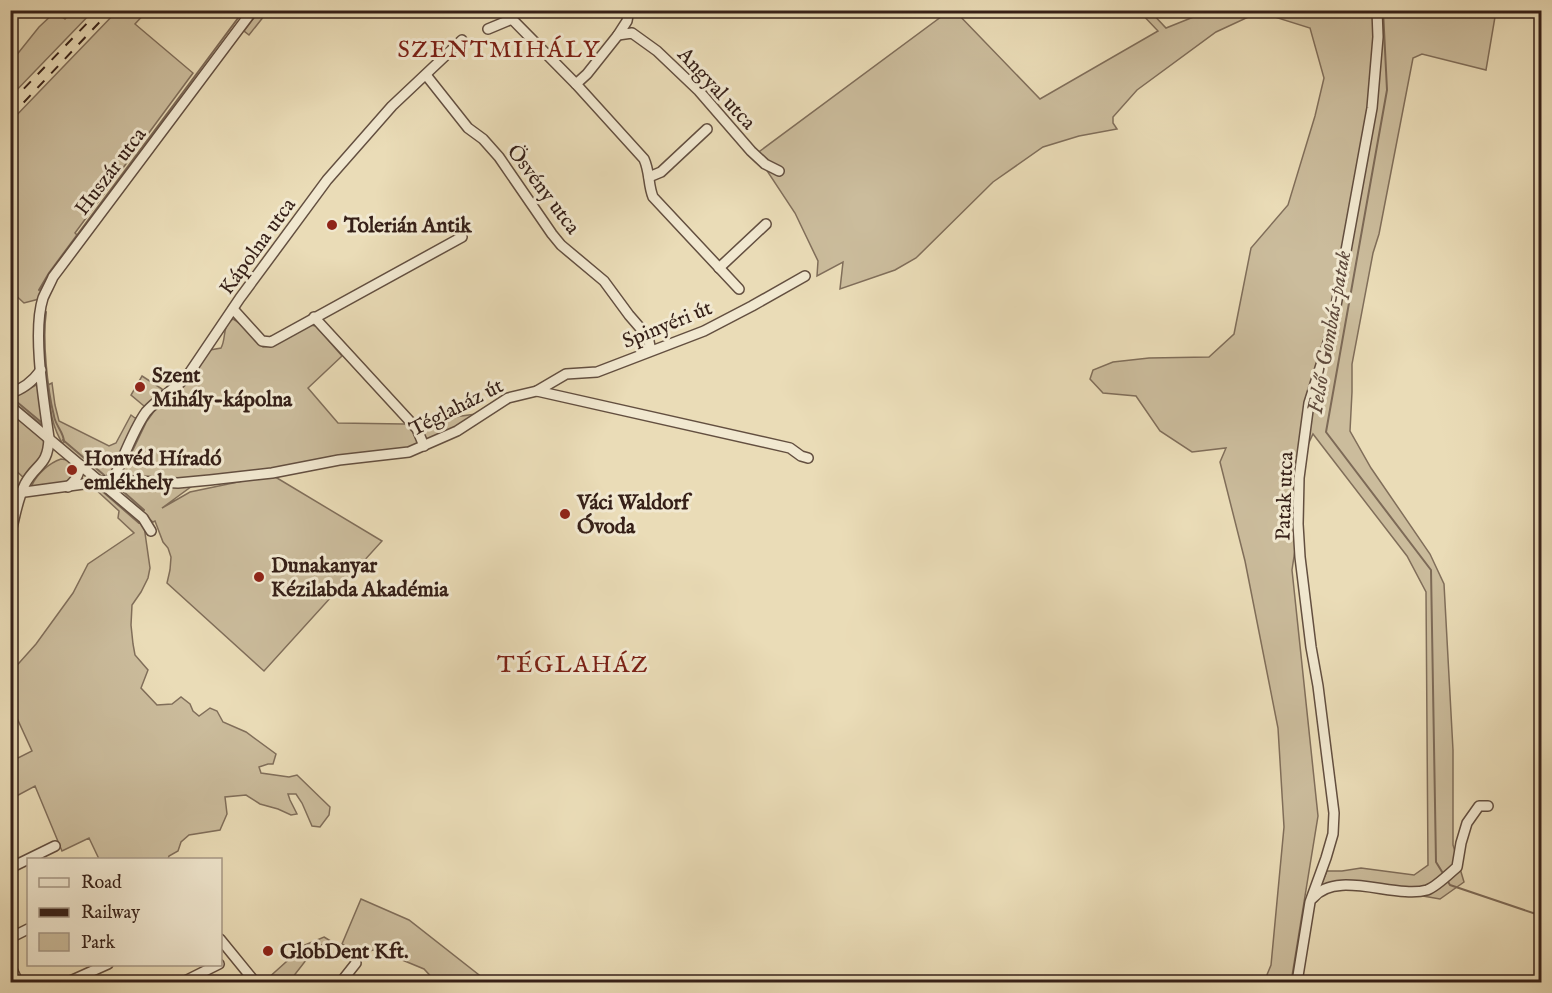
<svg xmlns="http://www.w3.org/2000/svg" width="1552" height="993" font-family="'IM FELL English',serif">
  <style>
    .green { fill: #cbbc9c; stroke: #806e5a; stroke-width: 1.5 }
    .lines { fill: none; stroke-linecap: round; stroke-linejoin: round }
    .stream { stroke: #7d6a57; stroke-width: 2 }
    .street-casing { stroke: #634f40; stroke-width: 12 }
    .street { stroke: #f1e8d0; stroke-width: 9 }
    .rail { stroke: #362018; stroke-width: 2; stroke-dasharray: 10 10; stroke-linecap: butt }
    .poi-dot { fill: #8f2418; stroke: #f1e8d0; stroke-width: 2 }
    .labels { text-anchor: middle; stroke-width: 6; stroke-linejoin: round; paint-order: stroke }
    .street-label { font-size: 21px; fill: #362018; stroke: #f1e8d0 }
    .poi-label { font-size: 21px; font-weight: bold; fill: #362018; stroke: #f1e8d0; text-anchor: start }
    .water-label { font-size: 22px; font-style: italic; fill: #604b3d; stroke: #f1e8d0 }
    .quarter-label { font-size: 24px; letter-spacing: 1.5px; fill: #7a1f14; stroke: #f1e8d0 }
  </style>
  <rect width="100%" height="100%" fill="#eadcb7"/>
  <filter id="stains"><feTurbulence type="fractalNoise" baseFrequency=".00333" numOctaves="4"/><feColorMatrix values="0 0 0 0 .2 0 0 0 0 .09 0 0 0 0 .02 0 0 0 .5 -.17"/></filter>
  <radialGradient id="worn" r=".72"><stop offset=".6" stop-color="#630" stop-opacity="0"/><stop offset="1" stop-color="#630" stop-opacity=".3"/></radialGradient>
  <g class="green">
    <path d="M72,11H93L11,96V62L39,27L55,12L65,19Z"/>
    <path d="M117,11H147L135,24L193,73L75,233L81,239L39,299L24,303L11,291L10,122Z"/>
    <path d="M259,11H268L249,35L244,31Z"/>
    <path d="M949,11H955L1040,99L1158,31L1139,11H1150L1166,28L1206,12V11H1496L1486,70L1422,54L1413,58L1379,234L1373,253L1352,364V392L1350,431L1371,468L1430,554L1444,584L1453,750V845L1464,882L1440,899L1417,895L1336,887L1316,897L1327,871H1342L1361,868L1414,875L1428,865L1426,592L1407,556L1313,434L1297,468L1296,543L1292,570L1318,816L1291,982H1264L1271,965L1284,827L1278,728L1245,561L1220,462L1226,448L1192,452L1160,431L1136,396L1103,393L1090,379L1093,370L1113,362L1149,358L1209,357L1234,334L1251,248L1288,205L1315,116L1324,78L1310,28L1259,12L1216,32L1137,90L1113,117V123L1117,129L1079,136L1043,147L993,182L916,258L895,270L840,289L843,262L817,276L818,261L795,213L756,154Z"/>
    <path d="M233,319C245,325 252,339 263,347L271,346L310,325L316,326L342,356L308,388L338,423L404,424L476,414L425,445L277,468L211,476L177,479L127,476L122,474V470L139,432L148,417L210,350L221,348C227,337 221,327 233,319Z"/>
    <path d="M142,376L162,389V392L151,404L144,406L131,395Z"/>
    <path d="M52,383L55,405L59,421L109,446L116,443L131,415L135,418L139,417L111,474L103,477L99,476L64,446C51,426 50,408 48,385Z"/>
    <path d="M36,385H38L44,424L42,425L11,400V397L20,394Z"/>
    <path d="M10,407L43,438L45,448L41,458L30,469L24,478L11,466Z"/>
    <path d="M61,459L67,460L78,467L70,482L34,486L32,485C37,474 49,463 61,459Z"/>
    <path d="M272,475L382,541L264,671L167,583L170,570L171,557L168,548L163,542L155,521L153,522L107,484L124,483L149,487L192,486L162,508L190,492Z"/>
    <path d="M100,485L137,518L144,526L150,568L148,578L141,592L132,605L131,625L133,644L135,655L148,670L141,688L157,705L172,704L181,697L190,704L193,711L199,716L210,708L217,711L223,722L246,732L276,754L273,764H268L259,767L261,773L289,777L297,775L330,807L329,815L320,827L312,826L302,803L296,794H288L290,800L297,814L291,815L278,809L260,804L246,795L225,797L227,814L220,830L189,835L181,842L178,851L169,856L168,859H99L89,838L62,851L35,786L11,799L10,762L32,751L11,705V672L36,644L73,593L88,564L134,533L118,518L119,511L94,488Z"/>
    <path d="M361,899L409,920L488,982H436L424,969L395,957L374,950L357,953L342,944Z"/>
    <path d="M324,937L347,951L342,956L332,945L323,944L310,955L289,982H268L266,980L305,945Z"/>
  </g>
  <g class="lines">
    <g class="stream">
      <path d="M1383,10L1387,90L1326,432L1431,570L1436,862L1444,875"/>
      <path d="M260,12L261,10"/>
      <path d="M39,290L49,273L244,10"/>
      <path d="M46,312C42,340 47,388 54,416C55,425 64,432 64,442"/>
      <path d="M11,397L41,422"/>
      <path d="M63,440L104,475"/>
      <path d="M121,474L146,422L154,411L172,396"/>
      <path d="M117,486L144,510"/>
      <path d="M101,490L139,523"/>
      <path d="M1447,880L1450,885L1542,916"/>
    </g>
    <defs>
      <g id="street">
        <path d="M503,10L576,84L587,74L618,35"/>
        <path d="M629,10L627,21L618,35L632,33L657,51L699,91L751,151L765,164L779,171"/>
        <path d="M488,29L512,19"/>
        <path d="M426,75L468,128L483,139L499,157L552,234L561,245L604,281L629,315L648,337L650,346L647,352"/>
        <path d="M576,84L644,159C650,172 648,185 653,197L739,289"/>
        <path d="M649,177L661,172L707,129"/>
        <path d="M719,268L766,224"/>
        <path d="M233,309L262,341L271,342L462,237"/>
        <path d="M314,317L417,429L424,446"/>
        <path d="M537,391L566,374L597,372L704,331L752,306L805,276"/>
        <path d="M10,393C24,389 33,381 41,370"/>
        <path d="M10,406L143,518L151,531"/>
        <path d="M113,480L178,483L210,480L272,473L339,460L409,452L457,431L508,398L537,391L790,448L801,456L808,458"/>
        <path d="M68,487C76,480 79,475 80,465"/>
        <path d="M10,494L113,480C123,459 133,430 146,412C158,398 176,389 188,375L240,298L327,180L392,106L462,40"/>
        <path d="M10,535C15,518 17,500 25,484C36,463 48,467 49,438C44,402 32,332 43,298C46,291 50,284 53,277L253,10"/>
        <path d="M10,868L55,846"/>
        <path d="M1313,898C1336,869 1395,899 1427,890C1436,887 1449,874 1457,867L1461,843L1467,823L1479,806H1488"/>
        <path d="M10,938L28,929"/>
        <path d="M220,939L255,982"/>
        <path d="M10,965L18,982"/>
        <path d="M68,982L108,964"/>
        <path d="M183,982L219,964"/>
        <path d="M341,982L356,963"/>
        <path d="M1297,982L1310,902L1326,858L1333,834L1334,813L1318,686L1311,647L1300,557L1298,524L1299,478L1309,403L1331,333L1372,108L1378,37L1377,10"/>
      </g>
    </defs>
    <use href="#street" class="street-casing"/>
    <use href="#street" class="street"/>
    <g class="rail">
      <path d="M10,103L95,15"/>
      <path d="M10,117L111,10"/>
    </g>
  </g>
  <g class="poi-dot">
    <circle cx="332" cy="225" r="6"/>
    <circle cx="140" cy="387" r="6"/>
    <circle cx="72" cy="470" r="6"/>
    <circle cx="565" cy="514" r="6"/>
    <circle cx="259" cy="577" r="6"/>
    <circle cx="268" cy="951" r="6"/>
  </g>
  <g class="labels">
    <g class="street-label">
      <text transform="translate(717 88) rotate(47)" y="7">Angyal utca</text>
      <text transform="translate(110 171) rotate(-53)" y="7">Huszár utca</text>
      <text transform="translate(544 189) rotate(53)" y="7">Ösvény utca</text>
      <text transform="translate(257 246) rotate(-54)" y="7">Kápolna utca</text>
      <text transform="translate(667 324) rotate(-22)" y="7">Spinyéri út</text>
      <text transform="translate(456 407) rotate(-27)" y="7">Téglaház út</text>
      <text transform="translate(1284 496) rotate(-88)" y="7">Patak utca</text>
    </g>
    <g class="poi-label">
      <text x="344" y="232">Tolerián Antik</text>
      <text x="152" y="382">Szent<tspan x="152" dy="24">Mihály-kápolna</tspan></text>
      <text x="84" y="465">Honvéd Híradó<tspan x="84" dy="24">emlékhely</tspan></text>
      <text x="577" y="509">Váci Waldorf<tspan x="577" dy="24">Óvoda</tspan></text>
      <text x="271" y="572">Dunakanyar<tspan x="271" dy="24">Kézilabda Akadémia</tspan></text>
      <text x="280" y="958">GlobDent Kft.</text>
    </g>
    <g class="water-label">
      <text transform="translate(1328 332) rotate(-80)" y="8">Felső-Gombás-patak</text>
    </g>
    <g class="quarter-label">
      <text x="499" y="57">SZENTMIHÁLY</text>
      <text x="573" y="672">TÉGLAHÁZ</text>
    </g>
  </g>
  <rect width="1552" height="993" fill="none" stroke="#eadcb7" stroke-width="36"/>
  <rect x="12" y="12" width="1528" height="969" fill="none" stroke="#362018" stroke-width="3"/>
  <rect x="18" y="18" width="1516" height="957" fill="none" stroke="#362018" stroke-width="1.5"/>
  <rect x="27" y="858" width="195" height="108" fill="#f1e8d0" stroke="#a69886" stroke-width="1.5"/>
  <rect x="39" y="878" width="30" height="9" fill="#f1e8d0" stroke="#a69886" stroke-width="1.5"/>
  <text x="81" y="888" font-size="18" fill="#362018">Road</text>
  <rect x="39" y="908" width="30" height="9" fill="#362018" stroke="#a69886" stroke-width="1.5"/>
  <text x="81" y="918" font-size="18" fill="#362018">Railway</text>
  <rect x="39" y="933" width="30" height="18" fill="#cbbc9c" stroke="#a69886" stroke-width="1.5"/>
  <text x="81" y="948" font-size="18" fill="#362018">Park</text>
  <rect width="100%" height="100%" filter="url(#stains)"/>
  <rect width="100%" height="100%" fill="url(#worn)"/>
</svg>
